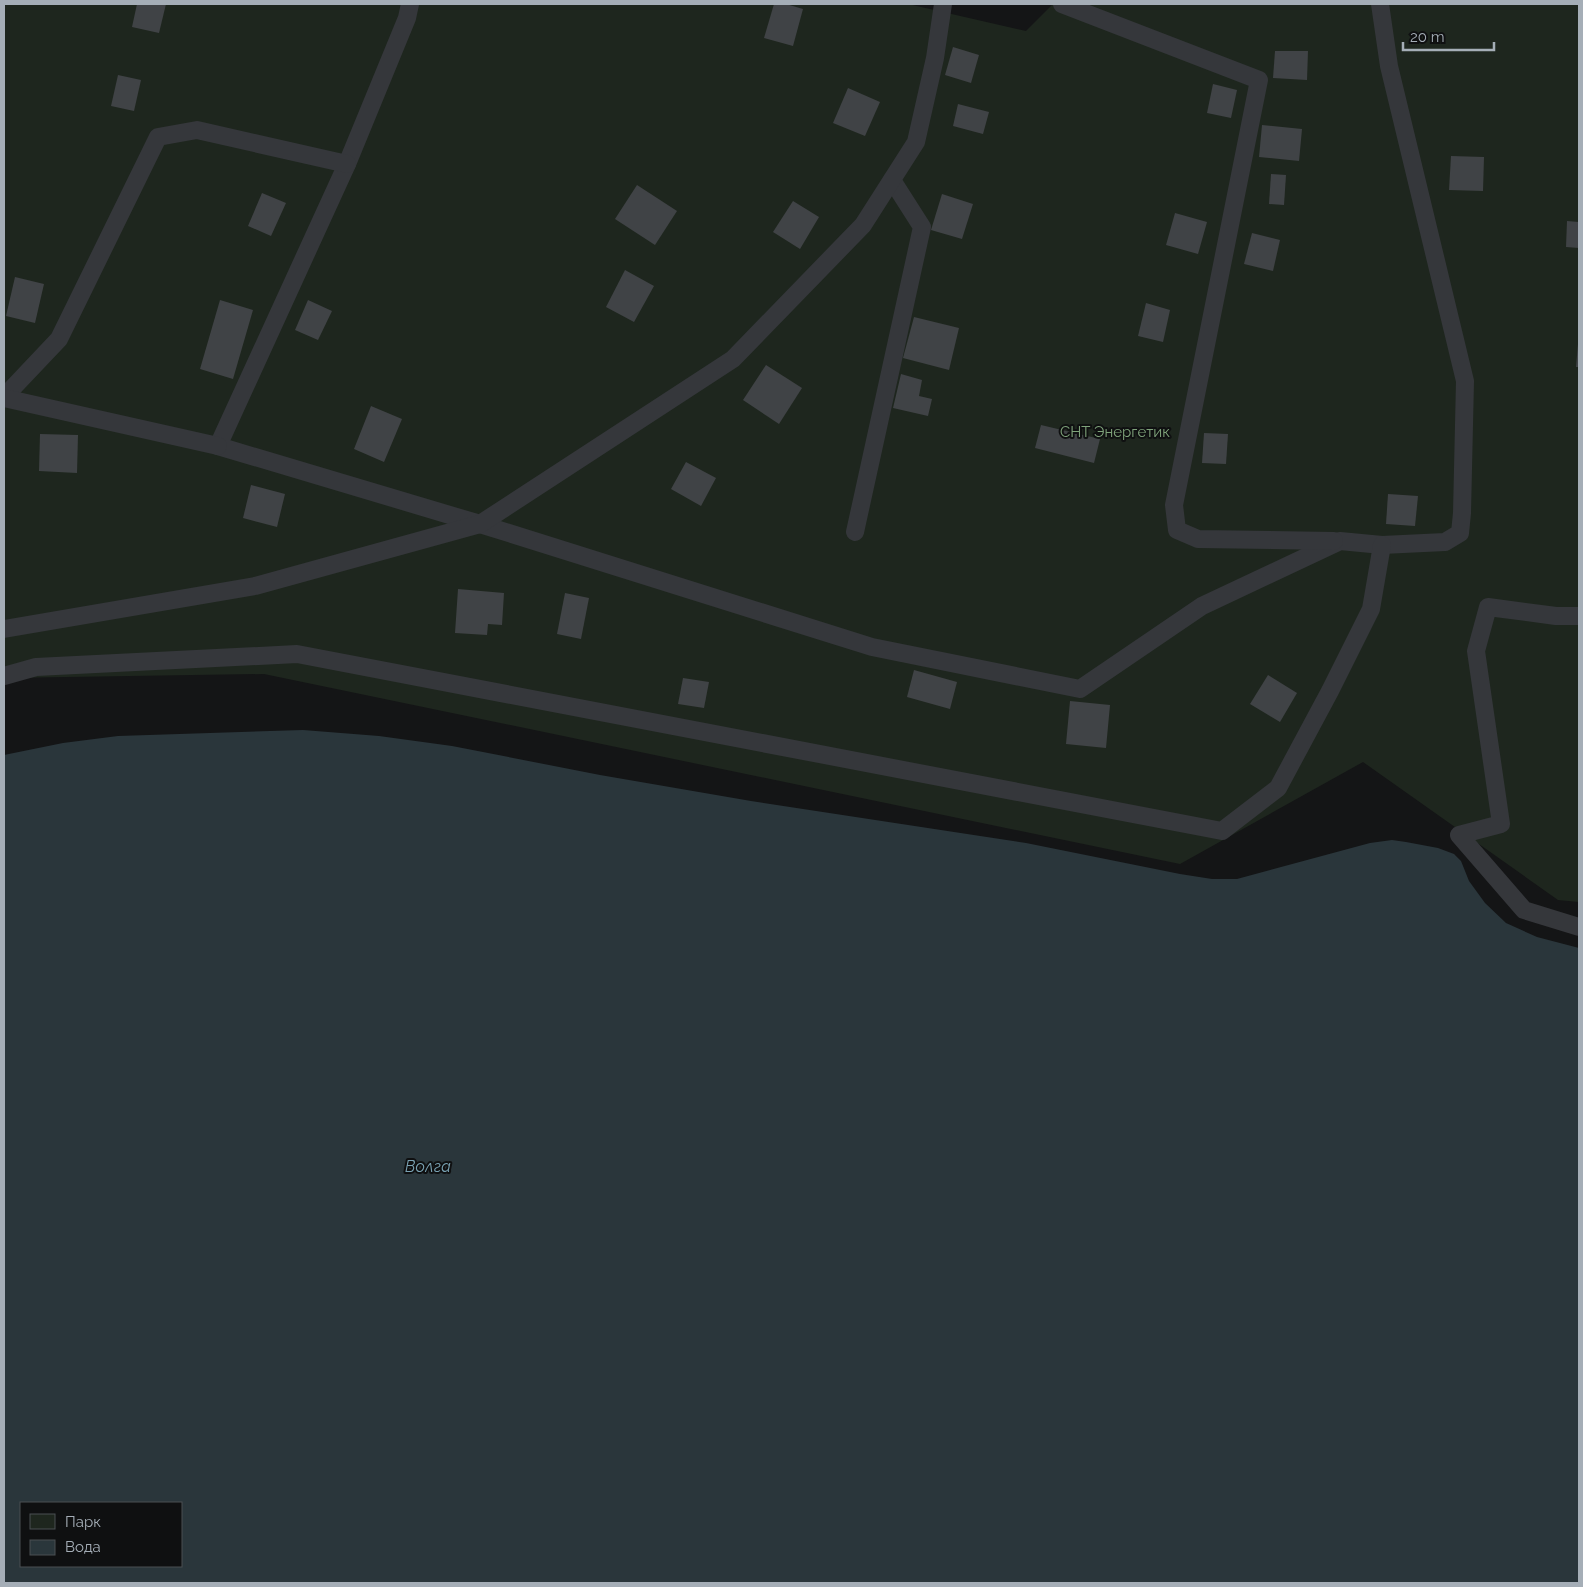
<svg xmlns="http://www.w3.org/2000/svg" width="1583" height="1587" font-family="Raleway,sans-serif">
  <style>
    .green { fill: #1e261e }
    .water { fill: #2a363b; fill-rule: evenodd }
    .building { fill: #404346 }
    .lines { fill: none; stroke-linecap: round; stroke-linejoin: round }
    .service { stroke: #35373b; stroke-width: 18 }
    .labels { text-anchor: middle; stroke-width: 4; stroke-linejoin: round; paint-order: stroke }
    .park-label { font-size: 15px; fill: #7fa37b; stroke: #0f1011 }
    .water-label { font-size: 16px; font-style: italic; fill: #7aa3b4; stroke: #0f1011 }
  </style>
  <rect width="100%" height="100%" fill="#141516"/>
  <path class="green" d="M4,4H908L1026,31L1053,4H1579V902L1558,900L1363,762L1180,864L264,674L4,678Z"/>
  <path class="water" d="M303,730L379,736L452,746L600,775L751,801L1026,843L1180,874L1212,879H1237L1370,843L1392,840L1406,842L1438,848L1454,854L1461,861L1469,881L1485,903L1506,923L1537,937L1579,948V1583H4V755L63,743L118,736ZM21,1503H181V1566H21Z"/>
  <g class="building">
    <path d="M137,4H166L159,33L132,27Z"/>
    <path d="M774,4H786L803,9L793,46L764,38Z"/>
    <path d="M953,47L979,55L971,83L945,75Z"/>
    <path d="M1275,51H1308L1307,80L1273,78Z"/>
    <path d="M118,75L141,80L134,111L111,106Z"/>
    <path d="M1213,84L1237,90L1231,118L1207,113Z"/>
    <path d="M848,88L880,102L865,136L833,123Z"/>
    <path d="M958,104L989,112L983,134L953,126Z"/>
    <path d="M1262,125L1302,129L1299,161L1259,157Z"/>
    <path d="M1451,156L1484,157L1483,191L1449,190Z"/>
    <path d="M1271,174L1286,175L1284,205L1269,204Z"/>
    <path d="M637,185L677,211L655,245L615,219Z"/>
    <path d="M262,193L286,203L271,236L248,226Z"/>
    <path d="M942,194L973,204L962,239L931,230Z"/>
    <path d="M793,201L819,217L800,249L773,232Z"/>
    <path d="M1175,213L1207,222L1198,254L1166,245Z"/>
    <path d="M1567,221L1579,222V248L1566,247Z"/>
    <path d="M1252,233L1280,240L1273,271L1244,264Z"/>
    <path d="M625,270L654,286L634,322L606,307Z"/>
    <path d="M15,277L44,284L35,323L6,316Z"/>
    <path d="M220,300L253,310L233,379L200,369Z"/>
    <path d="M308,300L332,311L318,340L295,330Z"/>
    <path d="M1146,303L1170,310L1163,342L1138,336Z"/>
    <path d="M914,317L959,328L949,370L903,358Z"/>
    <path d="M1578,344L1579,345V367H1576Z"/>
    <path d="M766,365L802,388L779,424L743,400Z"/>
    <path d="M901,374L922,380L919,396L932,399L928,416L893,408Z"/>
    <path d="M371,406L402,419L384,462L354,449Z"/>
    <path d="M1041,425L1100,439L1094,463L1035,448Z"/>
    <path d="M1204,433L1228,434L1226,464L1202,463Z"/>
    <path d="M40,434L78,435L77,473L39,471Z"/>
    <path d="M686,462L716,478L701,506L671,489Z"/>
    <path d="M251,485L285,494L277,527L243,518Z"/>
    <path d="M1388,494L1418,496L1415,526L1386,524Z"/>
    <path d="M458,589L504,593L502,625L488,624L487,635L455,633Z"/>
    <path d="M565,593L589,598L581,639L557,634Z"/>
    <path d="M914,670L957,682L950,709L907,697Z"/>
    <path d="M1268,675L1297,693L1280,722L1250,704Z"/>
    <path d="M683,678L709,682L704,708L678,704Z"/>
    <path d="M1070,701L1110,705L1106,748L1066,744Z"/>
  </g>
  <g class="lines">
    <g class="service">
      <path d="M410,4L407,18L347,164L218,446L480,524L872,647L1080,689L1202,606L1340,541L1382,545L1445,542L1460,533L1462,513L1465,381L1389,66L1380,4"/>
      <path d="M1062,4L1259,80L1174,505L1177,530L1198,539L1334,541"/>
      <path d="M4,397L59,339L158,137L197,130L347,164"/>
      <path d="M4,398L218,446"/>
      <path d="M855,532L922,227L892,180"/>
      <path d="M1579,616H1556L1488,607L1476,651L1501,824L1459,835L1524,910L1579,927"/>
      <path d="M4,629L255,586L480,524L733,359L863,225L916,142L935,58L943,4"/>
      <path d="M4,676L36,667L297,654L1222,831L1278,788L1330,691L1371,609L1382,545"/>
    </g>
  </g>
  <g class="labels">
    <g class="park-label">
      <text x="1115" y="437">СНТ Энергетик</text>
    </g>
    <g class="water-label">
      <text x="428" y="1172">Волга</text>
    </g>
  </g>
  <rect width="1583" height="1587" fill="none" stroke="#a5aeb7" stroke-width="10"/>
  <rect x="20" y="1502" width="162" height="65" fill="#0f1011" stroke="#4b4f53"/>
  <rect x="30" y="1514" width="25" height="15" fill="#1e261e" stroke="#4b4f53"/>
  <text x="65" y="1527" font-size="15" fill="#a5aeb7">Парк</text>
  <rect x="30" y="1540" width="25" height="15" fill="#2a363b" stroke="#4b4f53"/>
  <text x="65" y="1552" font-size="15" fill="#a5aeb7">Вода</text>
  <path d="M1403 42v8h91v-8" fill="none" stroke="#a5aeb7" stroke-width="2.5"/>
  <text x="1410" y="42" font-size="15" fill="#a5aeb7" stroke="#0f1011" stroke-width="4" paint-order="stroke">20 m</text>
</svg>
